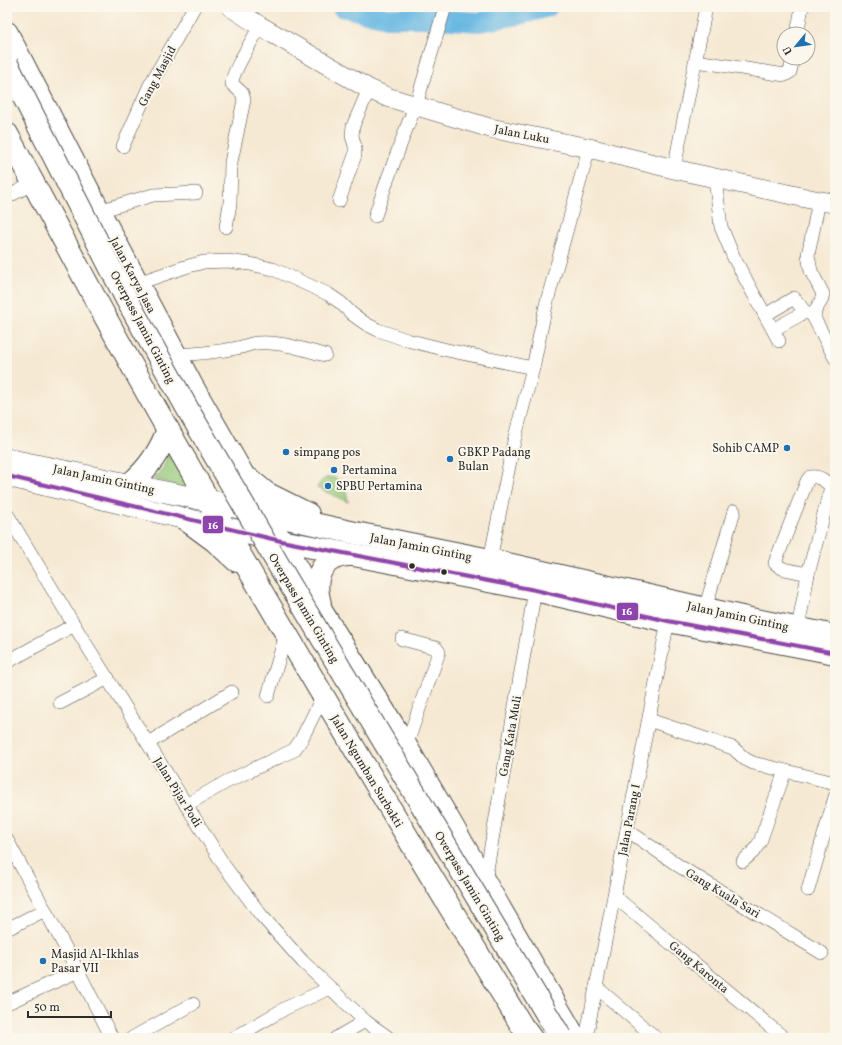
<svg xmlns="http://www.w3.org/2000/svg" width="842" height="1045" font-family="Vollkorn,serif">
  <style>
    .green { fill: #94c879; stroke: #607a52 }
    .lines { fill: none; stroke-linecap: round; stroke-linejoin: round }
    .river { stroke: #68b7e2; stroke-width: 20 }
    .minor-casing { stroke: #494844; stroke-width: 14 }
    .secondary-casing { stroke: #494844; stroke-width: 20 }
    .primary-casing { stroke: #494844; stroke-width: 22 }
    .trunk-casing { stroke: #494844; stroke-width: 24 }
    .minor { stroke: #fff; stroke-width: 13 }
    .secondary { stroke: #fff; stroke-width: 19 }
    .primary { stroke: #fff; stroke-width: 21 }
    .trunk { stroke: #fff; stroke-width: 22 }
    .trunk-bridge-casing { stroke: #494844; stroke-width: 24; stroke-linecap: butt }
    .trunk-bridge { stroke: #fff; stroke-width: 22 }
    .bus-1-casing { stroke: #fbf7ec; stroke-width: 7 }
    .bus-1 { stroke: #8e44ad; stroke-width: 4 }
    .poi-dot { fill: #1f6fb2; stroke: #fbf7ec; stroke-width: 1.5 }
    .bus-dot { fill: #2b2b2b; stroke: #fbf7ec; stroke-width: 1.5 }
    .labels { text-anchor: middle; stroke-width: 4; stroke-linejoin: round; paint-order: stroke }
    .street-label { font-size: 12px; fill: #2b2b2b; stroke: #fbf7ec }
    .poi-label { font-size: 12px; fill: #2b2b2b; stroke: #fbf7ec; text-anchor: start }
    .line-badge { stroke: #fbf7ec; stroke-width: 1.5 }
    .badge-label { font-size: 11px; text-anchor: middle; font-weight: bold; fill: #fff }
  </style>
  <rect width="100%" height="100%" fill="#fbf7ec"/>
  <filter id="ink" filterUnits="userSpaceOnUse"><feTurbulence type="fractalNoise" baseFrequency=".025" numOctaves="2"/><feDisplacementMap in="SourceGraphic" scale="8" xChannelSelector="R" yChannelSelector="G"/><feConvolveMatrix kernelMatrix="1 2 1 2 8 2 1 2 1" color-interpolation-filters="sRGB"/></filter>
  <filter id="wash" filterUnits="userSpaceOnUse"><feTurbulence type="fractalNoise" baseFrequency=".012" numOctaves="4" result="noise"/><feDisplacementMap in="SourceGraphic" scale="16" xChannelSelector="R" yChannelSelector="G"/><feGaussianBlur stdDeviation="0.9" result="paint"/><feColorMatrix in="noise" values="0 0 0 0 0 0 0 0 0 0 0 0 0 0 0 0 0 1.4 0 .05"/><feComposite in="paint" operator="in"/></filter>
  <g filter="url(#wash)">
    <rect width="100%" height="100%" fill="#f6e9d3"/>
    <g class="green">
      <path d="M169,450L195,491L153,479L163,468Z"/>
      <path d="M329,477C345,479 346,488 348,502L317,488C320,482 322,479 329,477Z"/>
    </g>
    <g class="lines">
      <path class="river" d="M342,7L387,18H424L479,22L519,15L548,7"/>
    </g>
  </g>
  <g filter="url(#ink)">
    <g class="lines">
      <defs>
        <g id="minor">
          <path d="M797,34L802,7"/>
          <path d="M696,61L785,75L790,72L793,58"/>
          <path d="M123,146L149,87L194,7"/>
          <path d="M674,169L706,7"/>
          <path d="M715,178L721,227L734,258L765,315"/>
          <path d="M7,197L34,183"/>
          <path d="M339,201L355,155V146L352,136L353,126L369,89"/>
          <path d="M819,201L808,255L811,271L823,294L821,301L815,311L814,318L835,358"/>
          <path d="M99,211L153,195L196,193"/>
          <path d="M375,216L388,178L408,124L416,105L445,7"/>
          <path d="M226,227L230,204L231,162L244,100L242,93L232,84C231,73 254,38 260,26"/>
          <path d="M138,283L185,267L204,262L227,261L250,264L273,269L328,294L341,303L352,314L366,324L378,330L407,340L447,350L533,368"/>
          <path d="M778,327L805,312"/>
          <path d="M779,341L765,315L794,298L805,312L814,315"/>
          <path d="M176,355C197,354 217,352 237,348C244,347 251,343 258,343C280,341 304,350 325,355"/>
          <path d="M7,514L74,625L225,867L261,915L303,962L365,1021L389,1038"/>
          <path d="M490,560L514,441L533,368L546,305L589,148"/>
          <path d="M808,574L784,569L780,567L775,563L776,560L807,481L810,477C821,475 830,484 835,493"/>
          <path d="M705,609L734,511"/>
          <path d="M798,628L808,574L831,487"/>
          <path d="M402,639L436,648L439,652L406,746"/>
          <path d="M7,662L74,625"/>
          <path d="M268,696L286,634"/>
          <path d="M60,703L108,678"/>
          <path d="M649,720L733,748L745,759L753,763L835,783"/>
          <path d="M148,743L232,692"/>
          <path d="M186,805L228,781L294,750L301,740L323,696"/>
          <path d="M627,830L679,866L822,953"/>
          <path d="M7,840L78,971L112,1038"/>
          <path d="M743,861L753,852L760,842L785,771"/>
          <path d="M485,881L535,590"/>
          <path d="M808,890L835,797"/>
          <path d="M614,896L784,1038"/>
          <path d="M7,929L45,910"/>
          <path d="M596,987L656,1038"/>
          <path d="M7,1003L78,971"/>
          <path d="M132,1038L193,1004"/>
          <path d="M234,1038L286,1008L330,988"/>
          <path d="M336,1038L365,1021"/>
          <path d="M586,1038L668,621"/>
        </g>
        <path id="secondary" d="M231,7L260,26L369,89L387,97L490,128L589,148L674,169L819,201L835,203"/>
        <g id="primary">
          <path d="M7,459L209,501"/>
          <path d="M7,476L203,523"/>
        </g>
        <g id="trunk">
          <path d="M7,33L99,211L191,384L320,609L406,746L575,1038"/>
          <path d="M7,134C56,225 104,317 155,407C273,615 397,821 522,1026L531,1038"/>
          <path d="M249,479L266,493L308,514"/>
          <path d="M130,484C148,469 160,452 168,429"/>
          <path d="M209,501L355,533L490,560L746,618L835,636"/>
          <path d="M185,519L215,541L237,561"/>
          <path d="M225,528L281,541L535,590L668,621L835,653"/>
          <path d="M320,604C318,596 316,587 318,579C321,562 337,554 352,555"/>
        </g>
      </defs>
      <use href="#minor" class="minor-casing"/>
      <use href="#secondary" class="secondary-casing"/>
      <use href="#primary" class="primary-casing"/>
      <use href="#trunk" class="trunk-casing"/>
      <use href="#minor" class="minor"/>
      <use href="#secondary" class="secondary"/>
      <use href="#primary" class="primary"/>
      <use href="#trunk" class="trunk"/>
      <defs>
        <path id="trunk-bridge" d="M7,64L127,300L191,415L285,576L561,1038"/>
      </defs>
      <use href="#trunk-bridge" class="trunk-bridge-casing"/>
      <use href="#trunk-bridge" class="trunk-bridge"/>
      <defs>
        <path id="bus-1" d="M7,476L281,541L535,590L668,621L835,653"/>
      </defs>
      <use href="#bus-1" class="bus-1-casing"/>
      <use href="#bus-1" class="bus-1"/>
    </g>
  </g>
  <g class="poi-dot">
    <circle cx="787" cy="448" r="4"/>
    <circle cx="286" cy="452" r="4"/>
    <circle cx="450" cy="459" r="4"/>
    <circle cx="334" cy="470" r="4"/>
    <circle cx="328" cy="486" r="4"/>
    <circle cx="43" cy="961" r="4"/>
  </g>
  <g class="bus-dot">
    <circle cx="412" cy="566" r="3.5"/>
    <circle cx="444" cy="572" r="3.5"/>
  </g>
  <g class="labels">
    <g class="street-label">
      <text transform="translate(157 76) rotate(-62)" y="4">Gang Masjid</text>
      <text transform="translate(522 134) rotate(11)" y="4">Jalan Luku</text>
      <text transform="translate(133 275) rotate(62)" y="4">Jalan Karya Jasa</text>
      <text transform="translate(143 327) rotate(62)" y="4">Overpass Jamin Ginting</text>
      <text transform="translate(104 479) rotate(12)" y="4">Jalan Jamin Ginting</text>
      <text transform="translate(421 547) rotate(11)" y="4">Jalan Jamin Ginting</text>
      <text transform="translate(304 608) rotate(59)" y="4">Overpass Jamin Ginting</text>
      <text transform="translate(738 616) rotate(12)" y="4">Jalan Jamin Ginting</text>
      <text transform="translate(510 736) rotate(-80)" y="4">Gang Kata Muli</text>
      <text transform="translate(367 771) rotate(59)" y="4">Jalan Ngumban Surbakti</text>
      <text transform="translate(178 792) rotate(58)" y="4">Jalan Pijar Podi</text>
      <text transform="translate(629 820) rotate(-79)" y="4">Jalan Parang I</text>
      <text transform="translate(470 886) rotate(59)" y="4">Overpass Jamin Ginting</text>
      <text transform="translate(723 893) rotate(31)" y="4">Gang Kuala Sari</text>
      <text transform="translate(699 967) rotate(40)" y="4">Gang Karonta</text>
    </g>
    <g class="poi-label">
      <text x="779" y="452" text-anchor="end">Sohib CAMP</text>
      <text x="294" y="456">simpang pos</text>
      <text x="458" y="456">GBKP Padang<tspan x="458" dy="14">Bulan</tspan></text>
      <text x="342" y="474">Pertamina</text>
      <text x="336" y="490">SPBU Pertamina</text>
      <text x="51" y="958">Masjid Al-Ikhlas<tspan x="51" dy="14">Pasar VII</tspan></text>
    </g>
  </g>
  <g class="line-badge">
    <rect x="202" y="515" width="22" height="19" rx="4" fill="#8e44ad"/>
    <rect x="616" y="602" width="23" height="19" rx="4" fill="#8e44ad"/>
  </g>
  <g class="badge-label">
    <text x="213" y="529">16</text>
    <text x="627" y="615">16</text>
  </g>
  <rect width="842" height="1045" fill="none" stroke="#fbf7ec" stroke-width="24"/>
  <g transform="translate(796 46) rotate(241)"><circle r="19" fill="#fbf7ec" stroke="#a8a59f"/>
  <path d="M0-3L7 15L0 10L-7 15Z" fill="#1f6fb2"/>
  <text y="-6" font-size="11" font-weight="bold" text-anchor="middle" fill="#2b2b2b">U</text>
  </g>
  <path d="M28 1011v6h83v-6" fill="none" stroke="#2b2b2b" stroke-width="2"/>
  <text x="34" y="1011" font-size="12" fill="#2b2b2b" stroke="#fbf7ec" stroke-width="3" paint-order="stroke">50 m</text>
</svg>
